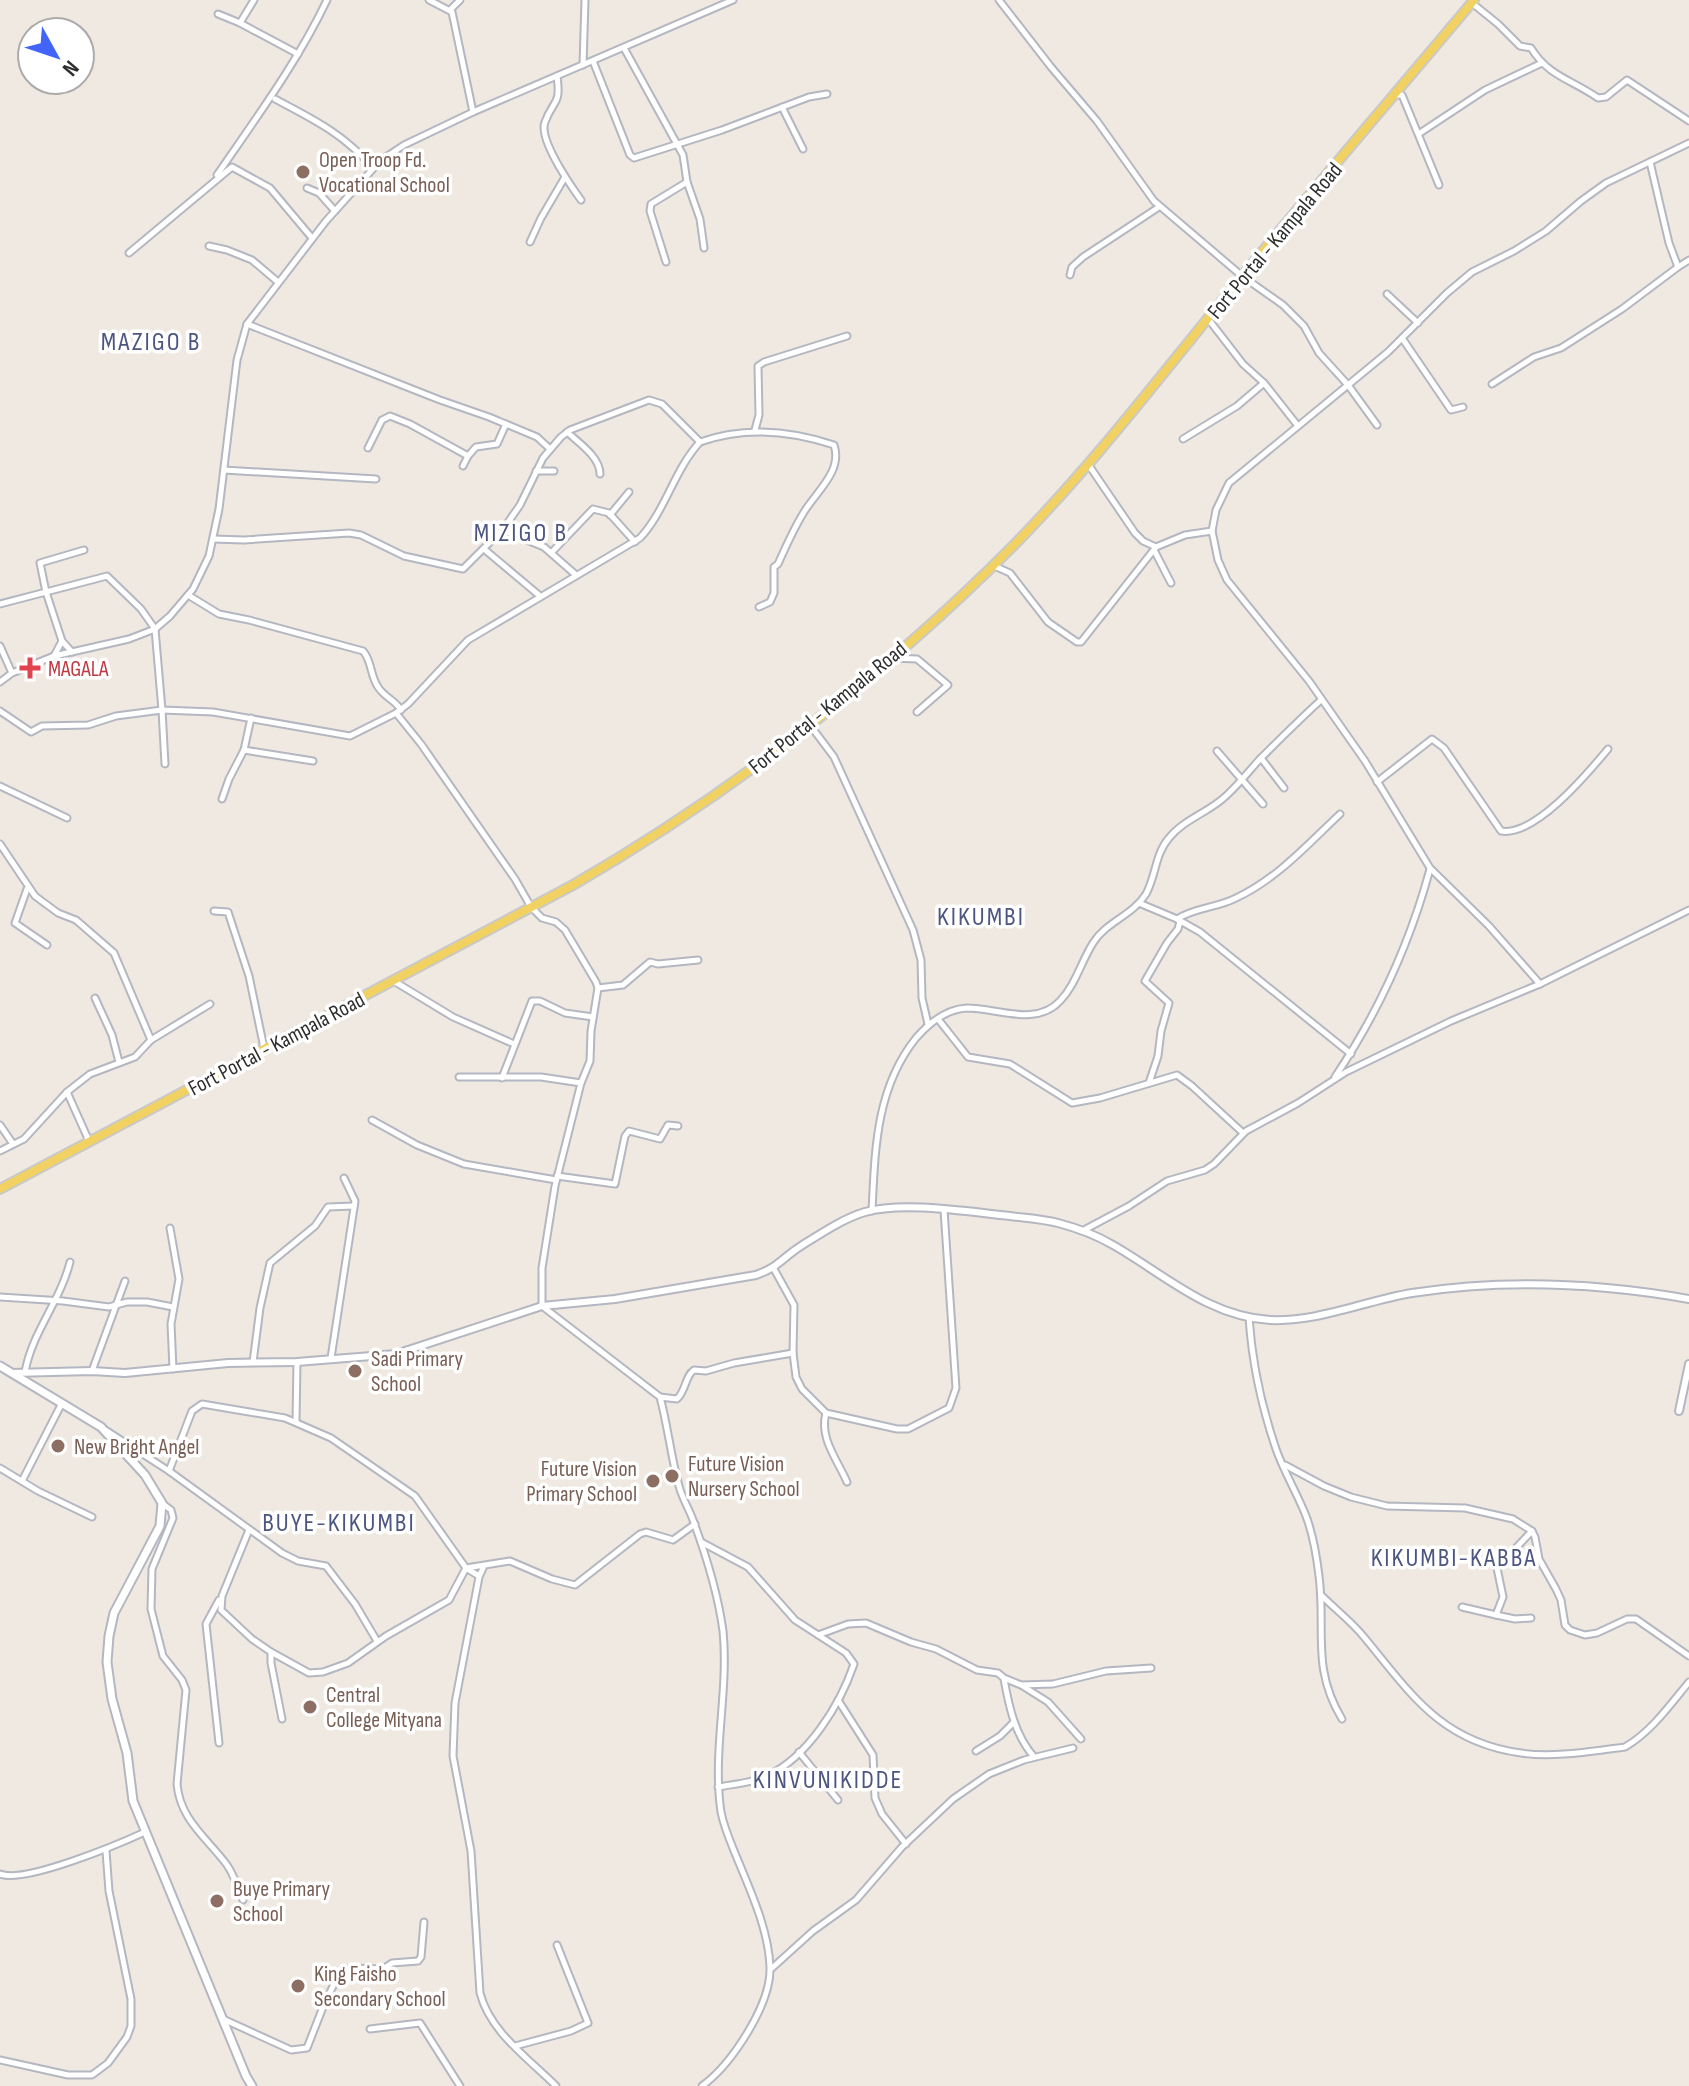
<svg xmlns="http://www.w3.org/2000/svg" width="1689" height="2086" font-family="'Sofia Sans Condensed',sans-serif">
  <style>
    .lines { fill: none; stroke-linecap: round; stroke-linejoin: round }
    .minor-casing { stroke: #b4b7c1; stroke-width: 9 }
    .tertiary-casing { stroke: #b4b7c1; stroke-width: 10 }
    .secondary-casing { stroke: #b4b7c1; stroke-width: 11 }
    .primary-casing { stroke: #c9c9c9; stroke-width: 12 }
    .minor { stroke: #fff; stroke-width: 5 }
    .tertiary { stroke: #fff; stroke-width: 6 }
    .secondary { stroke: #fff; stroke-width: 7 }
    .primary { stroke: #f2d163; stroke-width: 8 }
    .education-dot { fill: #8d6e63; stroke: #fff; stroke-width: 3 }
    .health-dot { fill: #e0444e; stroke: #fff; stroke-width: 3 }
    .labels { text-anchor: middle; stroke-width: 7; stroke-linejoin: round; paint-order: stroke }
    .education-label { font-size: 22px; fill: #785e54; stroke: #fff; text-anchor: start }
    .street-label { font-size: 22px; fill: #2e2e2e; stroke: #fff }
    .health-label { font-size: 22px; fill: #be3a42; stroke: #fff; text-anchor: start }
    .quarter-label { font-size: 26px; letter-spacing: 2px; fill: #4d5680; stroke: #fff }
  </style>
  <rect width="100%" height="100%" fill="#efe9e1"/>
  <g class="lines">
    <defs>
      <g id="minor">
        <path d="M254,0L240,23L298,54"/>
        <path d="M429,0L452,12L473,112"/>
        <path d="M999,0L1051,67L1097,121L1154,201L1242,276L1283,305L1304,326L1319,353L1348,385L1229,483L1216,510L1212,531L1218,560L1227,580L1309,681L1365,761L1430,868L1489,926L1540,984"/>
        <path d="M1472,3L1498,24L1520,46L1531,48C1549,77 1571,79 1598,98L1606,97L1627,80L1689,121"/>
        <path d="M451,9L460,0"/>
        <path d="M218,14L240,23"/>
        <path d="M624,48L683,155L687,182L700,219L704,248"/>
        <path d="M593,61L630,155L634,158L722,130L809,97L827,94"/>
        <path d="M583,65L585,0"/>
        <path d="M557,76C561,106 554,98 545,122C538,139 571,186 581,200"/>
        <path d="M1394,95H1402L1439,185"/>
        <path d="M275,99C313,119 344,134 373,168"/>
        <path d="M782,107L803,149"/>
        <path d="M1420,133L1485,90L1542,63"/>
        <path d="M217,175C256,118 297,63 327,0"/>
        <path d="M307,188L319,193L335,211"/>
        <path d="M530,242L541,218L565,177"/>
        <path d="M209,246L227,250L252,260L278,282"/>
        <path d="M129,253L232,167L270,188L312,238"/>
        <path d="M666,262L650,211L651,204L687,182"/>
        <path d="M1678,267L1689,260"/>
        <path d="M1070,275L1072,267L1083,257L1159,207"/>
        <path d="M1387,294L1418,323"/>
        <path d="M1209,320L1243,364L1264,383L1298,426"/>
        <path d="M247,324L440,400L489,417L537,437L550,449"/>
        <path d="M1402,338L1451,410L1463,407"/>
        <path d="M1492,384L1534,357L1561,348L1622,309L1678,267L1669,243L1650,162"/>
        <path d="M1377,425L1348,385L1388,352L1447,293L1472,272L1514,251L1546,231L1581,201L1606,183L1689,143"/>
        <path d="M755,430L759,415L758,366L764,362L847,336"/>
        <path d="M567,432C579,443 600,457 600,474"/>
        <path d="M1183,439L1237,406L1264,383"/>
        <path d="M368,448L382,420L390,416L410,424L468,456L463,466"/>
        <path d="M468,456L476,447L497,444L506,424"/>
        <path d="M1088,464L1135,533L1143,541L1156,547"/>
        <path d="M224,470L376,479"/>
        <path d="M536,471H554"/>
        <path d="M610,515L629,492"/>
        <path d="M502,530L544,547L576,575"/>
        <path d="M213,539L244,540L349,533L361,535L404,556L463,569L504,528L520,505L543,458L561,437L570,430L649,400L662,404L700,442"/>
        <path d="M484,549L540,596"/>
        <path d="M1154,550L1171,583"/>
        <path d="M551,553L593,509L609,513L635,542"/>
        <path d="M992,565L1010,573L1048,622L1077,642H1081L1156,547L1185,535L1212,531"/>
        <path d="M188,595L219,614L249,620L363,651C372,661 370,675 378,687C384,697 395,700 401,710"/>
        <path d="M0,604L46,592L40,563L84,550"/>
        <path d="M0,646L12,673"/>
        <path d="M72,652L62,641L46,592L107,576L141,609L155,629L162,710L213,712L350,736L396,713L421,744L515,879L531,907L542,918L556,922L565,930L596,982L598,988L591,1031L590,1061L581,1083L555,1186L542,1268V1306L660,1397C668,1427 671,1457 679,1486C682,1498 689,1509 693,1520C706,1555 718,1594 723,1631C729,1692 712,1752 721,1812C724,1828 731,1843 737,1858C751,1892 769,1931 770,1968C771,2005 731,2065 702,2086"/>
        <path d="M54,656L62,641"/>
        <path d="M892,658L917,659L948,685L917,712"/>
        <path d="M0,682L12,673L54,656L129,639L155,629L170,616L193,589L209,556L219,509L237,360L247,324L326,221L380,161L404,145L473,112L733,0"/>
        <path d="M0,711L31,732L42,726L88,725L116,716L162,710L165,764"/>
        <path d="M396,713L408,704L468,640L640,538C666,510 674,470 700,442C745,426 789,430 834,445C843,471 816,492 804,512C794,528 786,546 778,564L774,567V593L770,602L759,607"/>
        <path d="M810,725L834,757L913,930L921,960L922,998L928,1024"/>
        <path d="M244,750L313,761"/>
        <path d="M1217,751L1263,804"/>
        <path d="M1261,758L1284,788"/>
        <path d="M1377,782L1432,739L1444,748L1501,831C1535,837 1588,773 1608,749"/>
        <path d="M0,786L67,818"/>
        <path d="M222,799L229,779L244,750L251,718"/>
        <path d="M0,844L35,896L58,913L76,920L114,953L151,1040L135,1057L90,1074L67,1092L24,1139L0,1151"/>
        <path d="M27,889L15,923L47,945"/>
        <path d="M1139,903L1177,919L1200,932L1351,1054"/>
        <path d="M214,911L228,912L249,976L264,1048"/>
        <path d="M1177,919C1196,907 1217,908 1236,898C1277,879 1308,844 1340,814"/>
        <path d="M392,980L453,1017L514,1044"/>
        <path d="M598,988L623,985L650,962L658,964L698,960"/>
        <path d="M95,998L112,1035L119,1062"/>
        <path d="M938,1019L968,1057L1010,1064L1072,1103L1100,1098L1177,1075L1192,1086L1243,1133"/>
        <path d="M151,1040L210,1004"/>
        <path d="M459,1077H541L581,1083"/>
        <path d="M1335,1077C1378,1013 1410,943 1430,869"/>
        <path d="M502,1078L532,1001H540L565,1013L593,1017"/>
        <path d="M1149,1083L1158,1056L1161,1031L1169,1003L1145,981L1167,943L1178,929L1180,921"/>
        <path d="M67,1092L89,1141"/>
        <path d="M372,1120L417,1145L464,1164L556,1180"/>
        <path d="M0,1125L13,1144"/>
        <path d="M557,1176L615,1184L625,1136L629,1131L660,1139L668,1125L678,1126"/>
        <path d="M872,1211C875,1149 876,1088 916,1038C929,1023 947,1009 967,1008C997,1008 1036,1027 1060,1001C1076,984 1081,962 1093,943C1106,922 1133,915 1146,894C1156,876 1155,854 1169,838C1184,819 1210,812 1227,795C1239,784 1249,771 1260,759C1280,739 1300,719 1321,700"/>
        <path d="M170,1228L179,1279L171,1324L173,1369"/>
        <path d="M1084,1230L1129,1206L1167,1181L1205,1170L1214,1164L1246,1131L1298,1103L1346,1072L1451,1021L1540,984L1689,910"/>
        <path d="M774,1269L794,1305L793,1353L796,1377L802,1389L826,1413L897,1429H908L949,1408L956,1388L944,1210"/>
        <path d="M0,1297L63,1301L109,1307L127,1302H147L173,1307"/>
        <path d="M1249,1317C1252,1364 1261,1405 1276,1449C1284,1472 1297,1493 1306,1516C1312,1532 1317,1559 1319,1576C1326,1630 1311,1668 1342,1719"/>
        <path d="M331,1358L355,1201L344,1178"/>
        <path d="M253,1362L260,1308L270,1263L315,1226L328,1207L354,1206"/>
        <path d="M92,1371L125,1281"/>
        <path d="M25,1372C32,1332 60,1302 70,1262"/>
        <path d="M660,1397L677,1399C686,1391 685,1376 694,1370L706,1371L734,1363L793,1353"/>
        <path d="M826,1413C819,1438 837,1459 847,1482"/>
        <path d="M296,1422L297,1362"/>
        <path d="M107,1431L169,1471L282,1553L298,1561L326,1566L355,1604L377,1641"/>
        <path d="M1285,1465L1324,1486L1351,1497L1387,1506L1465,1508L1513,1519L1532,1531L1535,1537L1539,1559L1556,1589L1561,1600L1565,1625L1570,1630L1585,1635L1597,1633L1627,1619H1636L1689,1656"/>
        <path d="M0,1468L38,1491L92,1517"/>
        <path d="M169,1471L192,1411L202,1404L285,1418L331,1438L415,1496L466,1568L479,1576"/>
        <path d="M22,1481L62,1403"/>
        <path d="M163,1504L171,1510L173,1518L152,1569L151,1609L163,1656L182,1680L186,1690L177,1784C180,1820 207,1838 227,1865C234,1875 238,1888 243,1900"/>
        <path d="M249,1530L222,1596L221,1610L252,1639L271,1652L309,1673L323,1672L348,1663L386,1636L449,1600L466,1568L510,1561L552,1579L575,1585L640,1534L646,1532L673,1540L695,1524"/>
        <path d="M701,1542L748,1567L795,1620L846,1653L854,1664C840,1705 808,1757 767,1776C752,1783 734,1784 718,1787"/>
        <path d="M484,1566L479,1577L455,1703L453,1756L471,1851L480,1993C490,2032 529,2059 556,2086"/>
        <path d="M1321,1595C1335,1609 1352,1622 1364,1637C1411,1694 1441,1742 1521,1753C1554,1758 1592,1751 1625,1747C1651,1732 1670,1705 1689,1682"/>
        <path d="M1462,1607L1496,1615L1503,1597L1497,1568L1532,1531"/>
        <path d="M1496,1615L1515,1619L1531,1618"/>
        <path d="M818,1635L848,1624L866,1623L911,1642L936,1649L977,1670L998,1673L1004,1678L1021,1685L1053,1684L1106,1671L1151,1668"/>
        <path d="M271,1652V1663L282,1719"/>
        <path d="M1004,1679C1009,1707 1015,1735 1034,1757"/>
        <path d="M1021,1685L1048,1702L1081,1739"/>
        <path d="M838,1700L873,1755L875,1798L882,1814L906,1844"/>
        <path d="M219,1743L206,1624L219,1600"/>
        <path d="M976,1751L1000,1736L1014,1722"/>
        <path d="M799,1752L838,1800"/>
        <path d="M0,1874C24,1884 119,1844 145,1832"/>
        <path d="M771,1969L813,1931L856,1900L902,1847L953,1799L989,1774L1024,1760L1073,1748"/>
        <path d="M223,2019L291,2050L307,2048L323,2007L335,1982L345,1970L351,1968L383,1969L392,1963L418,1961L421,1957L424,1922"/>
        <path d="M370,2029L420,2023L460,2086"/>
        <path d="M515,2046L571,2031L588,2023L557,1945"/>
        <path d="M0,2060L68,2075H92L108,2063L127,2037L131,2026V1999L109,1891L106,1851"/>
      </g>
      <g id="tertiary">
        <path d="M12,1373L92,1371L125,1373L228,1363L297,1362L396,1354L542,1306L615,1299L756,1275C779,1267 782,1258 801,1246C820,1234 844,1218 865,1212C904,1201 969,1212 1010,1216C1025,1218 1042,1219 1058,1223C1077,1228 1096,1235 1113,1245C1164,1274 1209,1317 1270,1320C1319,1322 1364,1301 1412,1293C1502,1279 1599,1283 1689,1299"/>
        <path d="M1679,1411L1689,1364"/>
      </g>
      <path id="secondary" d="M0,1366L101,1427L145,1475L162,1503L160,1526L114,1613L109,1636L107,1662L112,1699L127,1753L133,1801L246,2076L252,2086"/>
      <path id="primary" d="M0,1189L573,885C729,795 885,675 1012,547C1096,462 1168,366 1244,274C1319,182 1397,92 1474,0"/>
    </defs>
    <use href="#minor" class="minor-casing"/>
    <use href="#tertiary" class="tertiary-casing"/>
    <use href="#secondary" class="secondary-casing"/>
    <use href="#primary" class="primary-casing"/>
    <use href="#minor" class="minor"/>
    <use href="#tertiary" class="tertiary"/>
    <use href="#secondary" class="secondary"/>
    <use href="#primary" class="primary"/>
  </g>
  <g class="education-dot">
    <circle cx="303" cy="172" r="8"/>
    <circle cx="355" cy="1371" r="8"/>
    <circle cx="58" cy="1446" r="8"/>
    <circle cx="672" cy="1476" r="8"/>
    <circle cx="653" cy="1481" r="8"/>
    <circle cx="310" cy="1707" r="8"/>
    <circle cx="217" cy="1901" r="8"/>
    <circle cx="298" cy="1986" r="8"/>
  </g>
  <path class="health-dot" d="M26 656h8v8h8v8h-8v8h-8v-8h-8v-8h8z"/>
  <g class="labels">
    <g class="education-label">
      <text x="319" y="167">Open Troop Fd.<tspan x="319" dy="25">Vocational School</tspan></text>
      <text x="371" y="1366">Sadi Primary<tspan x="371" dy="25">School</tspan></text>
      <text x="74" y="1454">New Bright Angel</text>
      <text x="688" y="1471">Future Vision<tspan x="688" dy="25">Nursery School</tspan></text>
      <text x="637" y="1476" text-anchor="end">Future Vision<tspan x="637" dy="25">Primary School</tspan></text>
      <text x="326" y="1702">Central<tspan x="326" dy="25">College Mityana</tspan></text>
      <text x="233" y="1896">Buye Primary<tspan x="233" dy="25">School</tspan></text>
      <text x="314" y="1981">King Faisho<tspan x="314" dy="25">Secondary School</tspan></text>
    </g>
    <g class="street-label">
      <text transform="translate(1274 240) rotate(-50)" y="8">Fort Portal - Kampala Road</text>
      <text transform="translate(827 707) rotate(-39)" y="8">Fort Portal - Kampala Road</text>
      <text transform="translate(276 1043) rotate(-28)" y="8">Fort Portal - Kampala Road</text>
    </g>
    <g class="health-label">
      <text x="48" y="676">MAGALA</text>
    </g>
    <g class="quarter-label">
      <text x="151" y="350">MAZIGO B</text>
      <text x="521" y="541">MIZIGO B</text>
      <text x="981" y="925">KIKUMBI</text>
      <text x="339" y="1531">BUYE-KIKUMBI</text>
      <text x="1454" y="1566">KIKUMBI-KABBA</text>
      <text x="828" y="1788">KINVUNIKIDDE</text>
    </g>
  </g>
  <g transform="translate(56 56) rotate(130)"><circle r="38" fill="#ffffff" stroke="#ababab" stroke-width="2"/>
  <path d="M0-6L14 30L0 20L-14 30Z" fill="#4264fb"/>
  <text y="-12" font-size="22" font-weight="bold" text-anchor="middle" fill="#2e2e2e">N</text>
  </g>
</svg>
